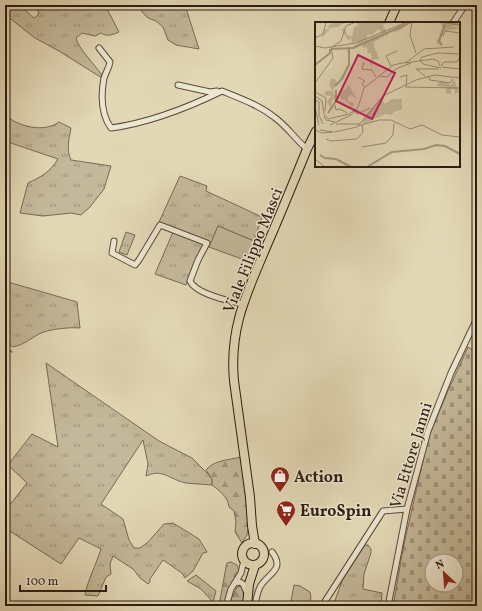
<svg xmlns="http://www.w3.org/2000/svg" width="482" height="611" font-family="Vollkorn,serif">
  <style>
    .grass { fill: url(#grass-tufts); stroke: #786a56 }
    .forest { fill: url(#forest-firs); stroke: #786a56 }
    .cemetery { fill: url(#cemetery-stones); stroke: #786a56; fill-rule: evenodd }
    .garden { fill: #c4b89a; stroke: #786a56 }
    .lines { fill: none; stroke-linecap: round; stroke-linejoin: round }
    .stream { stroke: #746652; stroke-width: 1.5 }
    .street-casing { stroke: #594b3a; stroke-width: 7 }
    .primary-casing { stroke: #2b1c11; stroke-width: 10 }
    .highway-casing { stroke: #2b1c11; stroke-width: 11 }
    .street { stroke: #ede6d0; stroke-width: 5 }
    .primary { stroke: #e3d8b6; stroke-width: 8 }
    .highway { stroke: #e3d8b6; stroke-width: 9 }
    .labels { text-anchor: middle; stroke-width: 3; stroke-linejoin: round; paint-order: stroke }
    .street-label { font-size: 16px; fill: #2b1c11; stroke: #ede6d0 }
    .poi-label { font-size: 16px; font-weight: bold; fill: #2b1c11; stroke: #ede6d0; text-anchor: start }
    .inset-river { fill: none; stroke: #a4987e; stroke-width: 2 }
    .inset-road { fill: none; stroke: #998d74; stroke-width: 1 }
    .view { fill: #c2185b; fill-opacity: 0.15; stroke: #c2185b; stroke-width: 2 }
    .inset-edge { fill: none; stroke: #2b1c11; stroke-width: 2 }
  </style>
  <defs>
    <pattern id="grass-tufts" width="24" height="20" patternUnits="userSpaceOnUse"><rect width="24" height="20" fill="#c4b89a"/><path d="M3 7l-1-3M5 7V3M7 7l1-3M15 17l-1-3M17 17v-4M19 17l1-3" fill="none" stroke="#9f957c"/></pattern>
    <pattern id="forest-firs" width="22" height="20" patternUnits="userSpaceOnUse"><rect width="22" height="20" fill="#c4b89a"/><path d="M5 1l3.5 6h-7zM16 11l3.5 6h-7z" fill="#9f957c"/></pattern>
    <pattern id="cemetery-stones" width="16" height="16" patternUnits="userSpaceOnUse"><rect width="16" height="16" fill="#c4b89a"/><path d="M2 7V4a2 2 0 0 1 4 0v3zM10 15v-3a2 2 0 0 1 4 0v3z" fill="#9f957c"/></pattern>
  </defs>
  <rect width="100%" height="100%" fill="#e3d8b6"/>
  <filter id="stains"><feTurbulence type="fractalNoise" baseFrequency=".005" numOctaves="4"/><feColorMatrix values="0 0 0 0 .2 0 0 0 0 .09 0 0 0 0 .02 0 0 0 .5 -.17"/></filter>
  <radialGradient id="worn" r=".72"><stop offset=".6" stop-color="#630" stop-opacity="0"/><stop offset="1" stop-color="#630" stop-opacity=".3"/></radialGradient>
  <g class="grass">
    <path d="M11,5H22L28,13L34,18L37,16L39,13L35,5H105L119,32C112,35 107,37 101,33L95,36L82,33L76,38C78,48 95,65 101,74L102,78L59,51L35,38L7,16Z"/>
    <path d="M139,5H185L199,49L176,45L168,40L163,27L156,21L148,18L142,12Z"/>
    <path d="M5,115C19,127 44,133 59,122L71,128C69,139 66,149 71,160L111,166L104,189L90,207L81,215L71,213L43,216L20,213L28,183C41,177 50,172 58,159L5,141Z"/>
    <path d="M180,176L207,186L206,191L262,217L254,241L218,226L211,243L159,222Z"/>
    <path d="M126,232L135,235L127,255L119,252Z"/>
    <path d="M173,232L204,243L193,265L186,285L155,274Z"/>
    <path d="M5,279H9L8,282L77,302L80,328C70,327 48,329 39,334C30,339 23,345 13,347L5,341Z"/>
    <path d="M46,363L159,441L192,458L210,476L212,479V485C203,484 195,484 186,483C170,480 163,468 146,476L148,464L143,440L101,504L123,519L129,540L134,548H140L148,542L164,524L173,523L199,539L207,552L203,553L193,571L185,578L182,573L163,560L150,579V582L148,584L140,578L133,569L113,556L110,564L111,574L106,577L98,596L85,595C88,579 96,565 101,549L79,538L61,564L5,528V511L27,483L8,465L32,434L58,447Z"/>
    <path d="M365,545H368L371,549V553L364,574L363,589L382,593L381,606H333L342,581Z"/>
    <path d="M196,575L216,591L213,602L201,589L187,581Z"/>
  </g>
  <g class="forest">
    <path d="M241,457L249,524L247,535L242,543L235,532L236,522L234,511L229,507C228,497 220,491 212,485V479L206,470C214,460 229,460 241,457Z"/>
    <path d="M231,562L237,565L240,573L226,601L222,606H219L226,567L227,563Z"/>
    <path d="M241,586L243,588L244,606H228L237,587Z"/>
  </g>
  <path class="cemetery" d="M468,347L477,352V606H393L404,544L428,439L447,393ZM432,561H456V585H432Z"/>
  <g class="garden">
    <path d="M218,226L254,241L247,261L209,247Z"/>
    <path d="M294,585L300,586L310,592L311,598L308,606H290Z"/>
  </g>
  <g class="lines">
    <path class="stream" d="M5,347L12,352"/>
    <defs>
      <g id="street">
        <path d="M453,23L465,5"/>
        <path d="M99,48L110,62C109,68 106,72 104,78C101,94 101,114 111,128C149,123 187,108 222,91C239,98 259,105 274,117C287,126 295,139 307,149"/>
        <path d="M178,85L210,92L217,91"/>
        <path d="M114,241L112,253L135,265L139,260L160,225L207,243L198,260L190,281C196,294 229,301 243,304"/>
        <path d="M235,583L240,582L243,584L247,593"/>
        <path d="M226,606L231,589L241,573L244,560"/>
        <path d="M255,606C256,600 257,593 260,587C267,574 286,570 272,552"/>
        <path d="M322,606L383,511L407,509"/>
        <path d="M388,606L407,509L428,431L451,373L477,318"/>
      </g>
      <g id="primary">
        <path d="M389,23L397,5"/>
        <circle cx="253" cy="554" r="11"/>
        <path d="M255,544L252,526L250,497L234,381C229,327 247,293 267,245C281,213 294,181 307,149L316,131"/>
        <path d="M247,606L249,584L255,565"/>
      </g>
      <path id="highway" d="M247,606V603"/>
    </defs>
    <use href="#street" class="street-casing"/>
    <use href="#primary" class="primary-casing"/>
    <use href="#highway" class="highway-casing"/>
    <use href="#street" class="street"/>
    <use href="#primary" class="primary"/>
    <use href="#highway" class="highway"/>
  </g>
  <defs>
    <symbol id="shop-pin" viewBox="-11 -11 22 30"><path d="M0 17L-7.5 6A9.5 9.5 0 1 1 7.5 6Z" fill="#8f2418" stroke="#ede6d0"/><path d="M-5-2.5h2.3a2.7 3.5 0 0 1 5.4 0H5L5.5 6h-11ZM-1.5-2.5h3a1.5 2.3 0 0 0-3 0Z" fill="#fff"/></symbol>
    <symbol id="supermarket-pin" viewBox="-11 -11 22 30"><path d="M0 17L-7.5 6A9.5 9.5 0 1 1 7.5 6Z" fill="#8f2418" stroke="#ede6d0"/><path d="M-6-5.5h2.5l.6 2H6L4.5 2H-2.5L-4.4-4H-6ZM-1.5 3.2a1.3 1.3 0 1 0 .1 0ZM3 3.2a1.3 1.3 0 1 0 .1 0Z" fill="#fff"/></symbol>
  </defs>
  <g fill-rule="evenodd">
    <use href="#shop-pin" x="269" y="465" width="22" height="30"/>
    <use href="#supermarket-pin" x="275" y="499" width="22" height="30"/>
  </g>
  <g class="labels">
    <g class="street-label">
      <text transform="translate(252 250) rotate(-68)" y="6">Viale Filippo Masci</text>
      <text transform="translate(410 455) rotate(-73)" y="6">Via Ettore Janni</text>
    </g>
    <g class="poi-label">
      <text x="294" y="482">Action</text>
      <text x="300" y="516">EuroSpin</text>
    </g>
  </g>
  <g transform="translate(315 22)">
    <rect width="145" height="145" fill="#e3d8b6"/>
    <path d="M20,0L29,1L23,5L16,6L6,17L9,8L15,6L12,4ZM41,0H72L68,3L72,11L65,14L68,11L63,7L56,13L53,12L51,17L64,13L63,15L33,22L37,20L36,16L33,18L26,7L30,6L32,13L37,15L39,6L43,3ZM52,19H57L64,37H58L57,44L54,39L57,36L56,31H53L52,25L48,26L47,22ZM16,57H20L22,61L17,70L23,76L17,78L16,86L12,80L16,74L9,73L11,69H17L14,61ZM139,58L144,70L140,72V67H136V72L130,71L132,65L121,64L125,59L136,63ZM33,62L42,77L37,74L38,72L33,75V79L39,81L37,86L32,79L28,81L31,78H27L24,72L27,68H31Z" fill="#c4b89a"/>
    <path d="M95,0H114H97L84,9L73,11V15L71,13L59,20L60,26L57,19L44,22L39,27L35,26V38L34,43L29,56L23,60L34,41L32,25H38L46,19L59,17ZM125,0L145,2L137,4L145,6L129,9L125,19L128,25L121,21L128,6Z" fill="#c4b89a"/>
    <path d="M66,76L70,82L77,77H87V88L80,89L76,93L70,92L49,102L47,100L51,93Z" fill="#c4b89a"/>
    <path class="inset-river" d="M128,0L145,3M127,23L124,19L130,2M16,27L38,26L96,0H108M0,43L15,31V27M20,64L27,57L34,43V27M13,91L21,79V68M5,133L10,136L21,137L36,145M52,145L77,130L109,127L121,123L130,124L145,132"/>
    <path class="inset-road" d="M97,0L95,13L101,31M128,14L130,9L145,11M0,16L8,12L11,0M0,24L10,26L41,21L92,0M17,25L26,19L31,4L41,0M105,38L107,35L123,31L145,32M105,38L108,42L126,46M49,40L47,47L57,48L61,55M90,41L118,37L123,39L125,44M76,44L71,34L82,29M126,44L129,40H142L144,36M127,45L145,47M64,54L72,55L81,47L96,41M110,54L101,47H123M113,54L115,58L135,61L138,57M43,55L50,59L47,62L50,65M85,55L92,53L91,64M0,61L18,36L16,25M90,65L144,66M0,70L11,76L10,89M0,74L7,79L9,92L13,97L34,92L40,88M0,78L4,80V93L8,102M20,83L21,88L25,87L32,91M0,85L4,103M39,89L42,92L55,86M9,94L11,98L20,100M21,102H45M15,103L36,93L43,85L49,66L78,43L92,40L109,27L139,25M43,104L64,98H76L95,107L107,103L127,113L145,115M0,108L7,111L18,110L5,108M19,110L42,105L68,74L101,58L120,53L145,56M11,117L16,119L42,117L48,110L47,103M47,125L71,121L78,113L79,101M0,137L10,145"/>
    <path class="view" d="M43,33L80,51L57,97L21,79Z"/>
    <rect width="145" height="145" class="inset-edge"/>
  </g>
  <rect width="482" height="611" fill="none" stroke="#e3d8b6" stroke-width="20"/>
  <rect x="6" y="6" width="470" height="599" fill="none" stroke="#2b1c11" stroke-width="2"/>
  <rect x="10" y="10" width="462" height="591" fill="none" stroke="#2b1c11"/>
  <g transform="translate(444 573) rotate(334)"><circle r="19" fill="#ede6d0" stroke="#9f9584"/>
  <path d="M0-3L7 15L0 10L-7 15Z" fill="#8f2418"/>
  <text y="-6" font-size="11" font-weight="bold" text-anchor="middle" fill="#2b1c11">N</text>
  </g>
  <path d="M20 585v6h86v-6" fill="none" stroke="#2b1c11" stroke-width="2"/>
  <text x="26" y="585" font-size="12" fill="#2b1c11" stroke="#ede6d0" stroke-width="3" paint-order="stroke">100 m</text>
  <rect width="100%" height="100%" filter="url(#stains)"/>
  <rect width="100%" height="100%" fill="url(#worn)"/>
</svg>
